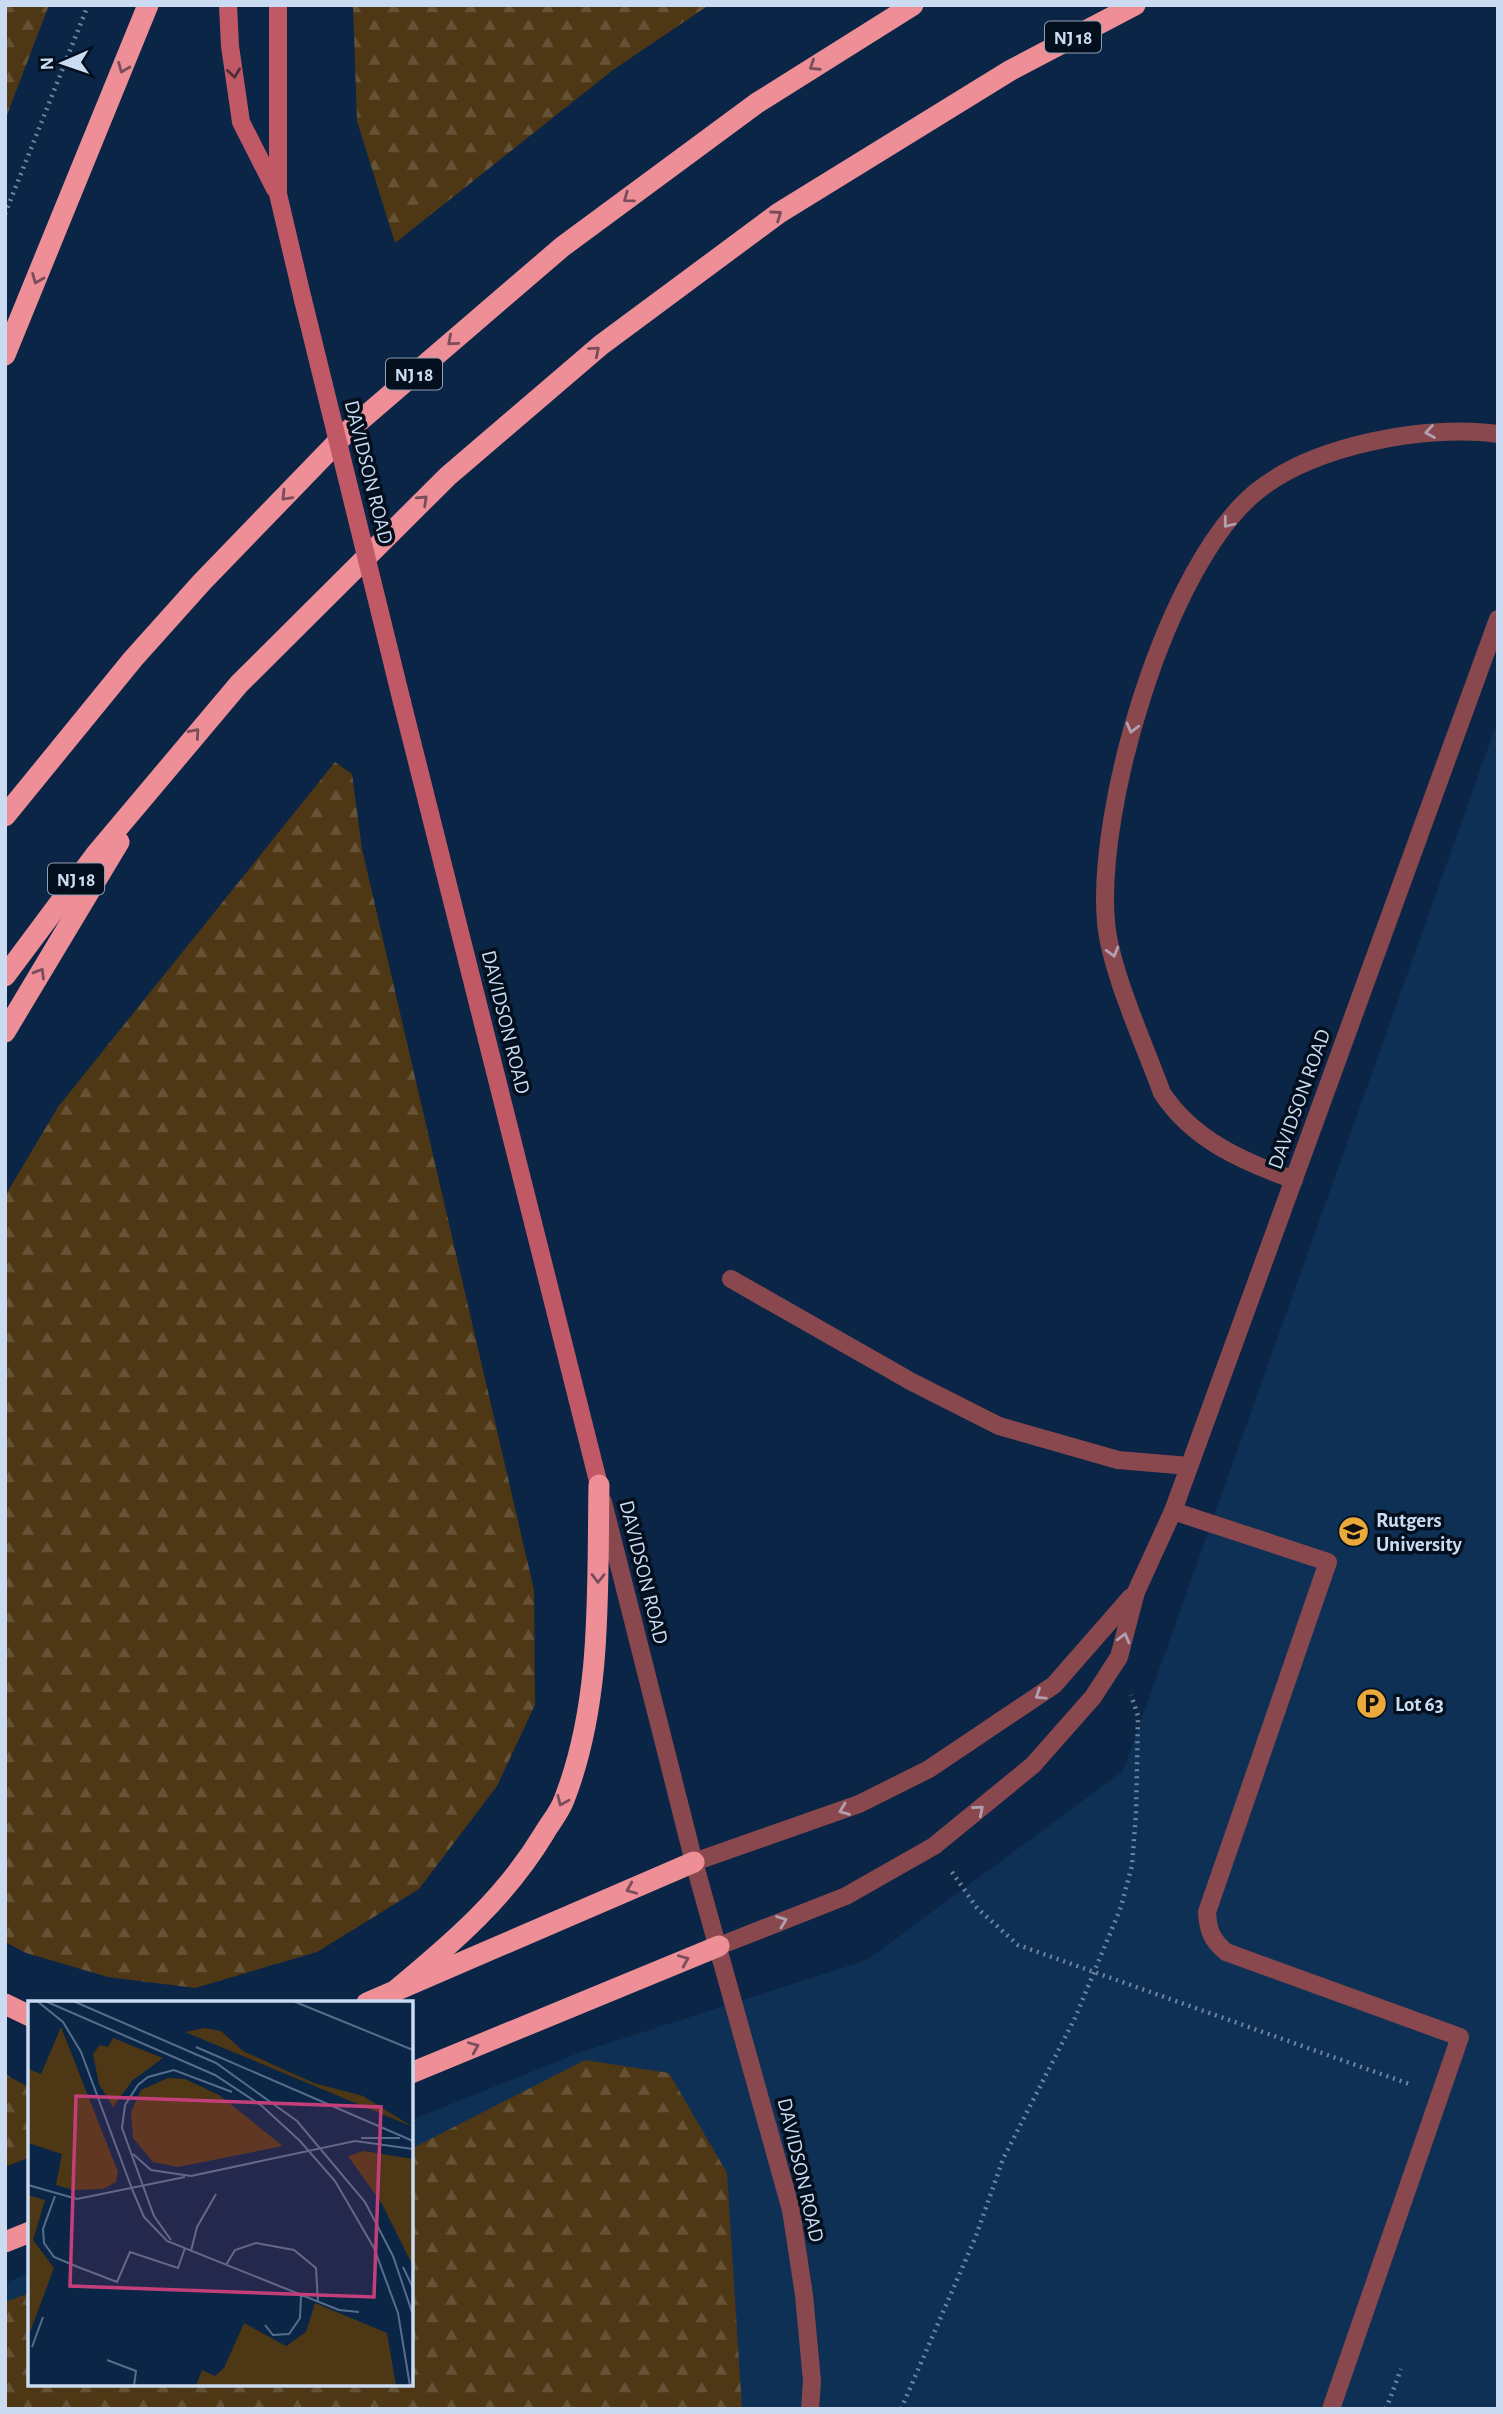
<svg xmlns="http://www.w3.org/2000/svg" width="1503" height="2414" font-family="'Alegreya Sans',sans-serif">
  <style>
    .built { fill: #0f3055 }
    .forest { fill: url(#forest-firs) }
    .lines { fill: none; stroke-linecap: round; stroke-linejoin: round }
    .path { stroke: #6e839f; stroke-width: 4.5; stroke-dasharray: 2 5; stroke-linecap: butt }
    .lane { stroke: #89484e; stroke-width: 18 }
    .street { stroke: #89484e; stroke-width: 18 }
    .secondary { stroke: #c05965; stroke-width: 18 }
    .highway { stroke: #ee8e96; stroke-width: 21 }
    .secondary-bridge { stroke: #c05965; stroke-width: 18 }
    .oneway { stroke: #794e5a }
    .oneway2 { stroke: #4f2d3a }
    .oneway3 { stroke: #b1a1b0 }
    .labels { text-anchor: middle; stroke-width: 7; stroke-linejoin: round; paint-order: stroke }
    .shield { fill: #040f1d; stroke: #8f9eb2; stroke-width: 2 }
    .shield-label { font-size: 19px; font-weight: bold; fill: #cbdcf2 }
    .street-label { font-size: 21px; fill: #cbdcf2; stroke: #040f1d }
    .poi-label { font-size: 21px; font-weight: bold; fill: #cbdcf2; stroke: #040f1d; text-anchor: start }
    .inset-road { fill: none; stroke: #576e8b; stroke-width: 2 }
    .view { fill: #c43f79; fill-opacity: 0.15; stroke: #c43f79; stroke-width: 3.5 }
    .inset-edge { fill: none; stroke: #cbdcf2; stroke-width: 3.5 }
  </style>
  <defs>
    <pattern id="forest-firs" width="22" height="20" patternUnits="userSpaceOnUse" patternTransform="scale(1.75)"><rect width="22" height="20" fill="#4e3714"/><path d="M5 1l3.5 6h-7zM16 11l3.5 6h-7z" fill="#665337"/></pattern>
  </defs>
  <rect width="100%" height="100%" fill="#0a2546"/>
  <path class="built" d="M1498,720V2409H5V2283L30,2273V2384H411V2120L581,2052L867,1960L1123,1771Z"/>
  <g class="forest">
    <path d="M5,5H49L5,120Z"/>
    <path d="M353,5H709L613,70L395,243L357,121Z"/>
    <path d="M335,762L352,774L362,849L534,1590L535,1705L497,1786L419,1889L317,1952L195,1988L108,1977L26,1953L5,1942V1196L58,1107Z"/>
    <path d="M585,2060L669,2073L727,2173L742,2409H5V2302L30,2293V2384H411V2149Z"/>
    <path d="M5,2074L30,2088V2157L5,2167Z"/>
  </g>
  <g class="lines">
    <g class="path">
      <path d="M5,214L88,5"/>
      <path d="M952,1872L977,1908L1018,1945L1412,2085"/>
      <path d="M901,2409L976,2236L1003,2159L1075,2018L1121,1907L1132,1865L1136,1814L1138,1716L1131,1695"/>
      <path d="M1386,2409L1401,2369"/>
    </g>
    <g class="lane">
      <path d="M1294,1180C1242,1161 1193,1140 1162,1093C1145,1046 1110,970 1106,922C1096,809 1166,566 1256,492C1313,445 1426,424 1498,434"/>
      <path d="M731,1279L912,1382L999,1426L1118,1460L1189,1466"/>
      <path d="M1173,1511L1328,1562L1207,1912C1208,1931 1212,1940 1226,1952L1460,2037L1331,2409"/>
    </g>
    <g class="street">
      <path d="M603,1502L694,1862L791,2210L804,2295L812,2381L810,2409"/>
      <path d="M694,1862L859,1804L929,1769L1054,1685L1131,1597"/>
      <path d="M719,1946L846,1896L934,1846L1033,1765L1093,1697L1119,1657L1136,1592L1173,1511L1498,619"/>
    </g>
    <g class="secondary">
      <path d="M228,5L230,46L241,122L275,189"/>
      <path d="M278,5V194L303,300"/>
      <path d="M402,702L599,1485"/>
    </g>
    <g class="highway">
      <path d="M5,355L148,5"/>
      <path d="M5,816L133,659L202,582L348,431L562,247L757,103L913,5"/>
      <path d="M5,976L96,854L239,684L448,476L601,345L779,213L1011,70L1135,5"/>
      <path d="M5,1032L119,842"/>
      <path d="M397,1989C455,1941 506,1897 545,1832C551,1822 560,1811 564,1800C603,1700 597,1590 599,1485"/>
      <path d="M367,2003L694,1862"/>
      <path d="M5,2004L30,2016"/>
      <path d="M411,2073L719,1946"/>
      <path d="M5,2242L30,2232"/>
    </g>
    <path class="secondary-bridge" d="M303,300L402,702"/>
  </g>
  <defs><path id="oneway-chevron" d="M-2-3.5L2.5 0L-2 3.5" fill="none" stroke-width="1.6" stroke-linecap="round" stroke-linejoin="round" transform="scale(1.75)"/></defs>
  <g class="oneway">
    <use href="#oneway-chevron" transform="translate(814 66) rotate(147)"/>
    <use href="#oneway-chevron" transform="translate(123 68) rotate(112)"/>
    <use href="#oneway-chevron" transform="translate(628 198) rotate(144)"/>
    <use href="#oneway-chevron" transform="translate(777 215) rotate(-35)"/>
    <use href="#oneway-chevron" transform="translate(37 279) rotate(112)"/>
    <use href="#oneway-chevron" transform="translate(452 341) rotate(139)"/>
    <use href="#oneway-chevron" transform="translate(595 351) rotate(-40)"/>
    <use href="#oneway-chevron" transform="translate(286 496) rotate(134)"/>
    <use href="#oneway-chevron" transform="translate(423 500) rotate(-43)"/>
    <use href="#oneway-chevron" transform="translate(195 733) rotate(-49)"/>
    <use href="#oneway-chevron" transform="translate(40 973) rotate(-59)"/>
    <use href="#oneway-chevron" transform="translate(598 1578) rotate(91)"/>
    <use href="#oneway-chevron" transform="translate(562 1801) rotate(114)"/>
    <use href="#oneway-chevron" transform="translate(631 1889) rotate(157)"/>
    <use href="#oneway-chevron" transform="translate(684 1960) rotate(-23)"/>
    <use href="#oneway-chevron" transform="translate(474 2047) rotate(-23)"/>
  </g>
  <use class="oneway2" href="#oneway-chevron" transform="translate(234 73) rotate(82)"/>
  <g class="oneway3">
    <use href="#oneway-chevron" transform="translate(1430 432) rotate(171)"/>
    <use href="#oneway-chevron" transform="translate(1228 523) rotate(128)"/>
    <use href="#oneway-chevron" transform="translate(1132 728) rotate(105)"/>
    <use href="#oneway-chevron" transform="translate(1113 952) rotate(74)"/>
    <use href="#oneway-chevron" transform="translate(1124 1638) rotate(-75)"/>
    <use href="#oneway-chevron" transform="translate(1040 1695) rotate(146)"/>
    <use href="#oneway-chevron" transform="translate(844 1810) rotate(159)"/>
    <use href="#oneway-chevron" transform="translate(979 1810) rotate(-40)"/>
    <use href="#oneway-chevron" transform="translate(782 1921) rotate(-21)"/>
  </g>
  <defs>
    <symbol id="university-disc" viewBox="-11 -11 22 22"><circle r="9.5" fill="#eca93b" stroke="#040f1d"/><path d="M0-5L7-2L0 1L-7-2ZM-4 1L0 2.5L4 1V4Q0 6-4 4Z" fill="#111"/></symbol>
    <symbol id="parking-disc" viewBox="-11 -11 22 22"><circle r="9.5" fill="#eca93b" stroke="#040f1d"/><path d="M-3.5-5.5H1a3.5 3.5 0 0 1 0 7H-1V5.5H-3.5ZM-1-3.4V-.6H.8a1.4 1.4 0 0 0 0-2.8Z" fill="#111"/></symbol>
  </defs>
  <g fill-rule="evenodd">
    <use href="#university-disc" x="1336" y="1514" width="35" height="35"/>
    <use href="#parking-disc" x="1354" y="1686" width="35" height="35"/>
  </g>
  <g class="labels">
    <g class="shield">
      <rect x="1045" y="21.5" width="56" height="31" rx="5"/>
      <rect x="386" y="358.5" width="56" height="31" rx="5"/>
      <rect x="48" y="863.5" width="56" height="31" rx="5"/>
    </g>
    <g class="shield-label">
      <text x="1073" y="44">NJ 18</text>
      <text x="414" y="381">NJ 18</text>
      <text x="76" y="886">NJ 18</text>
    </g>
    <g class="street-label">
      <text transform="translate(369 472) rotate(76)" y="7">DAVIDSON ROAD</text>
      <text transform="translate(506 1022) rotate(76)" y="7">DAVIDSON ROAD</text>
      <text transform="translate(1299 1099) rotate(-70)" y="7">DAVIDSON ROAD</text>
      <text transform="translate(644 1572) rotate(76)" y="7">DAVIDSON ROAD</text>
      <text transform="translate(801 2170) rotate(77)" y="7">DAVIDSON ROAD</text>
    </g>
    <g class="poi-label">
      <text x="1376" y="1527">Rutgers<tspan x="1376" dy="24">University</tspan></text>
      <text x="1395" y="1711">Lot 63</text>
    </g>
  </g>
  <g transform="translate(28 2001)">
    <rect width="385" height="385" fill="#0a2546"/>
    <path d="M33,26L90,171L88,181L75,188L45,189L28,184L34,153L0,142V68L13,73ZM176,27L193,30L215,50L286,82L335,95L385,126L157,31ZM85,37L135,57L105,79L85,106L71,83L65,53L72,44L80,46ZM140,77L157,78L191,94L255,145L150,166L125,161L105,137L103,111L113,89ZM336,150L385,158V265L354,203L320,155ZM0,194L17,199L5,239L26,267L0,336ZM287,302L359,332L368,385H168L174,369L187,375L196,367L216,322L258,345L278,331Z" fill="#4e3714"/>
    <path class="inset-road" d="M9,0L35,21L53,51L104,188M17,0L187,74L234,105L272,140L307,180L346,247L370,312L382,385M45,0L188,62L269,120L337,201L365,255L385,314M265,0L385,49M168,46L385,140M333,137H372M105,153L123,169L163,175M163,175L327,140L385,148M0,184L49,198L157,176M115,185L126,215L143,239M115,185L94,127L97,104L110,84L120,76L146,69L204,91M104,188L116,216L139,240L311,309L331,311M27,195L15,228L16,242L26,256L50,266L89,281L102,251L150,267L157,247M163,250L169,226L188,193M198,264L207,249L228,242L266,249L288,267L290,301M375,266L385,287M237,324L245,334L261,333L272,317L273,294M4,346L15,316M79,359L108,370L106,385"/>
    <path class="view" d="M48,95L353,106L346,296L42,285Z"/>
    <rect width="385" height="385" class="inset-edge"/>
  </g>
  <rect width="1503" height="2414" fill="none" stroke="#cbdcf2" stroke-width="14"/>
  <g transform="translate(63 63) rotate(268)" stroke="#040f1d" stroke-width="5" paint-order="stroke">
  <path d="M0-5L12 26L0 18L-12 26Z" fill="#cbdcf2"/>
  <text y="-10" font-size="19" font-weight="bold" text-anchor="middle" fill="#cbdcf2">N</text>
  </g>
</svg>
